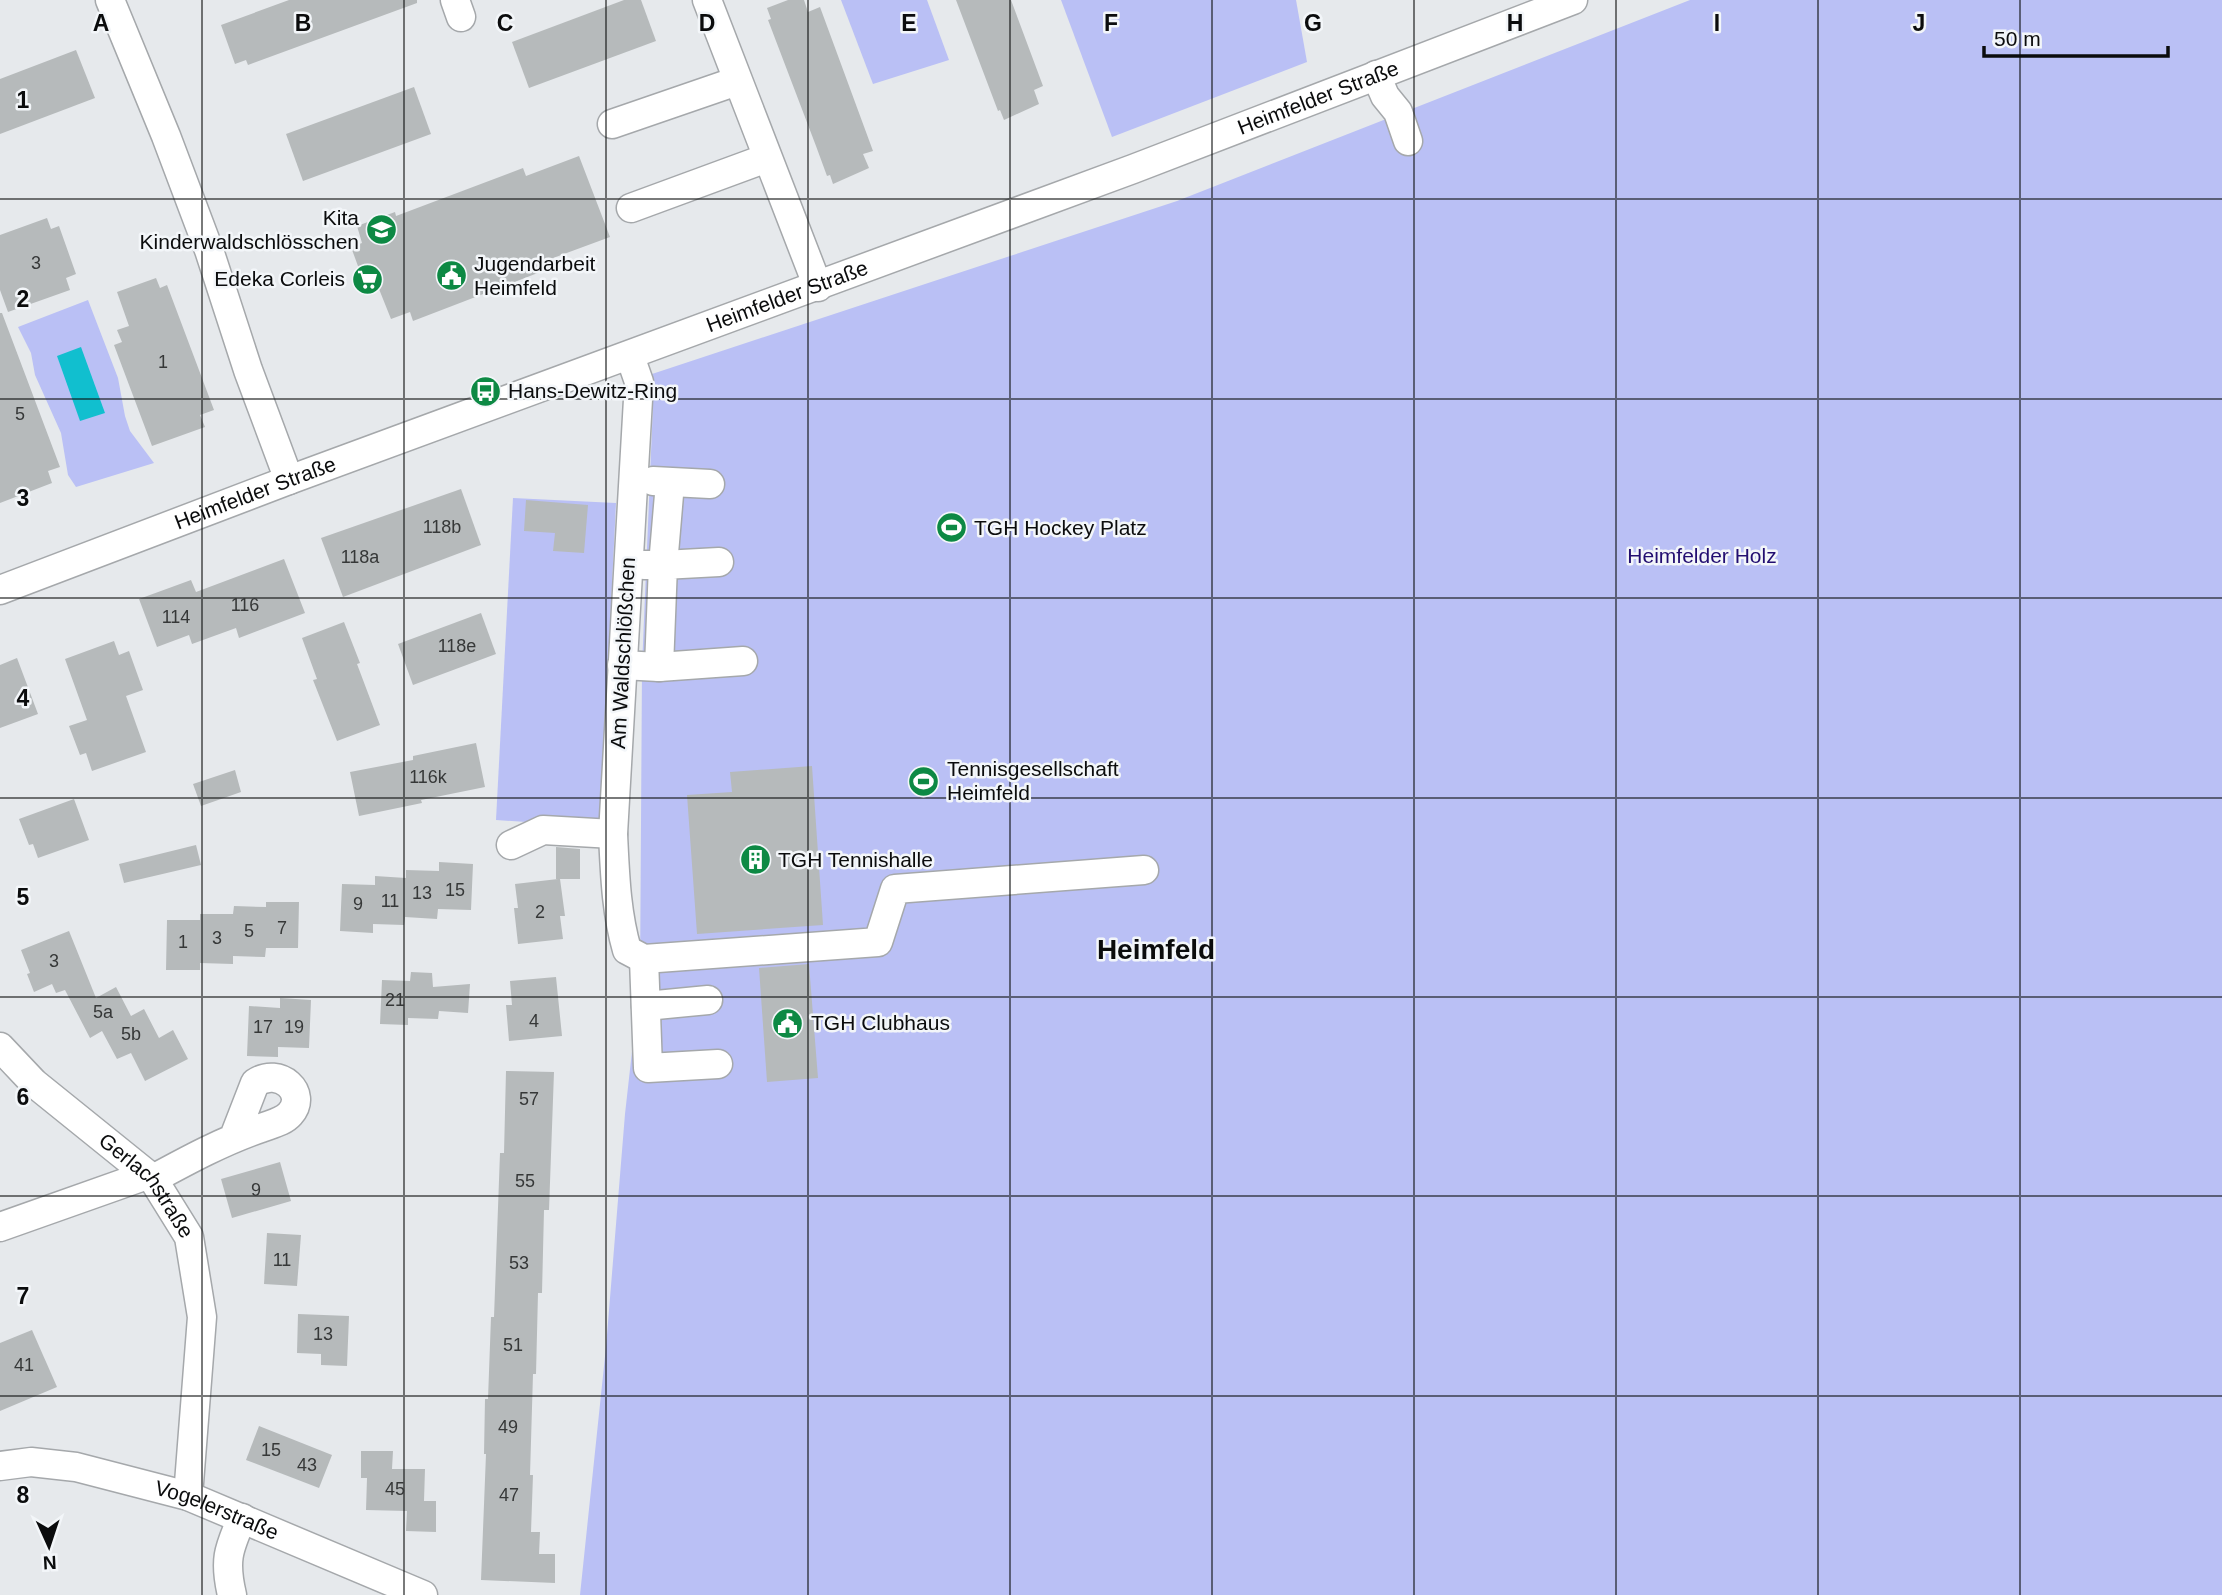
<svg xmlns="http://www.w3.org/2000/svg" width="2222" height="1595" font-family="Helvetica,sans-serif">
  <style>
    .green { fill: #bac0f5 }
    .water { fill: #11bfcf }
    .building { fill: #b6babb }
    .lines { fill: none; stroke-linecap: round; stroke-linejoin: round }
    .minor-casing { stroke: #a5a8ab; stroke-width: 31 }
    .minor { stroke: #fff; stroke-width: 28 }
    .grid { fill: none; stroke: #0b0c0d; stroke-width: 2; stroke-opacity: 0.55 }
    .labels { text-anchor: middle; stroke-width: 5; stroke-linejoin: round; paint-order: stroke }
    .number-label { font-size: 18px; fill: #363838 }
    .street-label { font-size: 21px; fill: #0b0c0d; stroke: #f3f6f9 }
    .poi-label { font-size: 21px; fill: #0b0c0d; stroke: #f3f6f9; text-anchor: start }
    .park-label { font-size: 21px; fill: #220e71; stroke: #f3f6f9 }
    .district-label { font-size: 28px; font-weight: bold; fill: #0b0c0d; stroke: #f3f6f9 }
    .grid-label { font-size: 23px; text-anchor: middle; font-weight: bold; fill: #0b0c0d; stroke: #f3f6f9; stroke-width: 5; stroke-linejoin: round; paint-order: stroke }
  </style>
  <rect width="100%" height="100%" fill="#e6e9ec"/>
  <g class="green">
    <path d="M841,0H927L949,60L873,84Z"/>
    <path d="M1061,0H1296L1307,62L1112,137Z"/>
    <path d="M1690,0H2222V1595H580L606,1347L625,1114L640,980L642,667L653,405L652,374L1177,201Z"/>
    <path d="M88,300L118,378L125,416L130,431L154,463L76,487L68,475L61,433L35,375L31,353L18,327Z"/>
    <path d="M513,498L616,503L600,827L496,820Z"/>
  </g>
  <path class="water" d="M81,347L105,413L80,421L57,356Z"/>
  <g class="building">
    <path d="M289,0H417V3L248,65L246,60L235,64L221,25Z"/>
    <path d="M624,0H641L656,41L529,88L512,42Z"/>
    <path d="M788,0H804L808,12L820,7L873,151L863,154L869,168L833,184L830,175L827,176L816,146L768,20L771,19L767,8Z"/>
    <path d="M956,0H1011L1043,86L1034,90L1039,104L1004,120L1000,110L998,111Z"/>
    <path d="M76,50L95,98L0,134V79Z"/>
    <path d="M414,87L431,134L303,181L286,134Z"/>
    <path d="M579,156L610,237L545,261L548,269L413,321L410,312L391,319L377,284L366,288L351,247L362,243L357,226L395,212L396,216L523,168L526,176Z"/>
    <path d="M47,218L51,229L59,226L76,274L66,278L70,290L8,312L0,290V235Z"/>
    <path d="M156,278L160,288L167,285L214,410L200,415L205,427L152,446L114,345L122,342L117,330L129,326L117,292Z"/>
    <path d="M0,313H2L60,467L48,471L52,483L0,503Z"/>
    <path d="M461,489L481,545L343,597L321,538Z"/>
    <path d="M526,500L588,505L584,553L553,551L555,533L524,531Z"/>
    <path d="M284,559L305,613L239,638L236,628L192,644L189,635L157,647L139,599L191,580L196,592Z"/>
    <path d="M481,613L496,654L413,685L398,644Z"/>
    <path d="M344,622L360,663L357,664L380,725L337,741L313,680L317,679L302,638Z"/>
    <path d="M114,641L119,655L129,651L143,690L126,696L146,752L92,771L86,753L80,755L69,726L87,720L65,659Z"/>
    <path d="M17,658L38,714L0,728V665Z"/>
    <path d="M476,743L485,787L421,800L422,803L359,816L350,772L413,760V756Z"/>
    <path d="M812,766L823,925L697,934L687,795L732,792L730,772Z"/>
    <path d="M235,770L241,792L201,806L193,784Z"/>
    <path d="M74,799L89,840L38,858L33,844L29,845L19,819Z"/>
    <path d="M196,845L201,865L124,883L119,864Z"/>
    <path d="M556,847L580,849V879H560L565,916H560L563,939L518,944L514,908H518L515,884L558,879H556Z"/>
    <path d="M439,862L473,864L471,910L438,909L437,919L405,917L404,925L373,924V933L340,931L342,884L375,885V876L406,878V870L439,871Z"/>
    <path d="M266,902H299L298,948H266L265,957L233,956V964L200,963V970H166L167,920H200V914H233L234,906L266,907Z"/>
    <path d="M69,931L96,998L116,987L131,1016L144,1009L159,1038L173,1030L188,1059L145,1081L131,1053L117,1059L102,1031L90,1038L65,990L56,993L52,984L34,992L27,974L30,973L21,950Z"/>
    <path d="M809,964L818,1078L767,1082L759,968Z"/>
    <path d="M411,972L432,973L433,987L470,984L468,1013L439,1011L438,1019L408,1018V1025L380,1024L382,980L410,981Z"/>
    <path d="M556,977L562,1036L509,1041L506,1005H512L510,981Z"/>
    <path d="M280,998L311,1000L309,1048L278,1047V1057L247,1056L249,1006L280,1008Z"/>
    <path d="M506,1071L554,1072L549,1210H544L542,1293H538L536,1374H533L530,1475H533L531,1532H540L539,1554H555V1583L481,1580L486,1454H484L485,1399H488L491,1317H494L500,1153H504Z"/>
    <path d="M280,1162L291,1201L232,1218L221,1179Z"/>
    <path d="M267,1233L301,1235L297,1286L264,1284Z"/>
    <path d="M298,1314L349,1316L347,1366L321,1365V1354L297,1353Z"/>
    <path d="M32,1330L57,1387L0,1411V1343Z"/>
    <path d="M259,1426L332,1455L319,1488L246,1460Z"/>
    <path d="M361,1451H393L392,1469H425L424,1501H436V1532L406,1531L407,1511L366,1510L367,1478H361Z"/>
  </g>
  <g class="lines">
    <defs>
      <g id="minor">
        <path d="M110,0L166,136L209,250L248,370L289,480"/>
        <path d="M455,0L461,17"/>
        <path d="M707,0L818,287"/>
        <path d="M1376,75L1385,96L1398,112L1408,141"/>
        <path d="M612,124L737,81"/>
        <path d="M631,208L767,158"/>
        <path d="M630,356L639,382L613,834C615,874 616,912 627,950L644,959L878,942L895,889L1144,870"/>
        <path d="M653,481L710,484"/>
        <path d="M644,565H663L670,483"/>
        <path id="s1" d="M0,590L289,480L1133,169L1573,0"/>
        <path d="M622,665L659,667L663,565L719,562"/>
        <path d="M659,667L743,661"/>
        <path d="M511,845L543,830L613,834"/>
        <path d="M644,959L648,1068L718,1064"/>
        <path d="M646,1006L708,1000"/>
        <path id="s2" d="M0,1047L34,1083L153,1179L189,1237L202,1317L188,1496"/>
        <path d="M153,1179C188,1160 223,1141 261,1128C271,1124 283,1122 290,1114C309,1093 279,1066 255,1083L234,1137"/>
        <path d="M0,1227L147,1175"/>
        <path id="s3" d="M0,1466L31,1462L76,1467L188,1496L423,1595"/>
        <path d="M232,1595C224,1561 228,1550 242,1518"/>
      </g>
    </defs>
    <use href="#minor" class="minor-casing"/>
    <use href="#minor" class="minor"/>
  </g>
  <path class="grid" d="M202,0V1595M404,0V1595M606,0V1595M808,0V1595M1010,0V1595M1212,0V1595M1414,0V1595M1616,0V1595M1818,0V1595M2020,0V1595M0,199H2222M0,399H2222M0,598H2222M0,798H2222M0,997H2222M0,1196H2222M0,1396H2222"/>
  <defs>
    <symbol id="school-disc" viewBox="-11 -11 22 22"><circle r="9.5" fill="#0d8944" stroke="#f3f6f9"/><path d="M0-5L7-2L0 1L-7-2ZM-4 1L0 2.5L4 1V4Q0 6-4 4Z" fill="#fff"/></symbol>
    <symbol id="civic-disc" viewBox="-11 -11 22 22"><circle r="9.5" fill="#0d8944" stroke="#f3f6f9"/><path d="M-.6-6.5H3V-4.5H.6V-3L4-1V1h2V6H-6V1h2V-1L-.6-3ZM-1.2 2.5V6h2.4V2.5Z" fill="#fff"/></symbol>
    <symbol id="supermarket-disc" viewBox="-11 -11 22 22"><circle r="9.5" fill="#0d8944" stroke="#f3f6f9"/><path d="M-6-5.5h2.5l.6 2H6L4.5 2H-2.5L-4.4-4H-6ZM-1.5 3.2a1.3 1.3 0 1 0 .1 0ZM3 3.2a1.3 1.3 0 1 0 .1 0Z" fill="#fff"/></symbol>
    <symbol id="bus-disc" viewBox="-11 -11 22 22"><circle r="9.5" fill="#0d8944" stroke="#f3f6f9"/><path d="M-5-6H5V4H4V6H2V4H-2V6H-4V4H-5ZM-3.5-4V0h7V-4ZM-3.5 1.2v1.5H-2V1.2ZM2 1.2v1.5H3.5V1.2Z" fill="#fff"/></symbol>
    <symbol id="stadium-disc" viewBox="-11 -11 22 22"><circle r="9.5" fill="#0d8944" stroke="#f3f6f9"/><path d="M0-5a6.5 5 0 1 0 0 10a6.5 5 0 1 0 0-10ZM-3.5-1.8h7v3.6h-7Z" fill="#fff"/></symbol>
    <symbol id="building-disc" viewBox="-11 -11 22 22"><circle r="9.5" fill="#0d8944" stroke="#f3f6f9"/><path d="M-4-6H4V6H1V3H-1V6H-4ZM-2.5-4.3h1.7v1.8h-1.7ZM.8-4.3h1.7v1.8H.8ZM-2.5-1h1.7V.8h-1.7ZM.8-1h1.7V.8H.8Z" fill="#fff"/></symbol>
  </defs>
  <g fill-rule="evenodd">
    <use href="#school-disc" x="364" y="212" width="35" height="35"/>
    <use href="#civic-disc" x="434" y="258" width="35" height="35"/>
    <use href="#supermarket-disc" x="350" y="262" width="35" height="35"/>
    <use href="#bus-disc" x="468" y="374" width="35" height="35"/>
    <use href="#stadium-disc" x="934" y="510" width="35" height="35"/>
    <use href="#stadium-disc" x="906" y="764" width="35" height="35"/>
    <use href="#building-disc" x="738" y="842" width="35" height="35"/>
    <use href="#civic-disc" x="770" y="1006" width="35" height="35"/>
  </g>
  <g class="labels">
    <g class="number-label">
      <text x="36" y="269">3</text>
      <text x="163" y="368">1</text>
      <text x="20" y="420">5</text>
      <text x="442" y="533">118b</text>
      <text x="360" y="563">118a</text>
      <text x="245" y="611">116</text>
      <text x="176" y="623">114</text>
      <text x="457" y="652">118e</text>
      <text x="428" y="783">116k</text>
      <text x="455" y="896">15</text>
      <text x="422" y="899">13</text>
      <text x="390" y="907">11</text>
      <text x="358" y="910">9</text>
      <text x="540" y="918">2</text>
      <text x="282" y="934">7</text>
      <text x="249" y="937">5</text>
      <text x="217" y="944">3</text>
      <text x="183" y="948">1</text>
      <text x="54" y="967">3</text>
      <text x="395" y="1006">21</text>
      <text x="103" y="1018">5a</text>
      <text x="534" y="1027">4</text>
      <text x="263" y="1033">17</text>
      <text x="294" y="1033">19</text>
      <text x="131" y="1040">5b</text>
      <text x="529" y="1105">57</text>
      <text x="525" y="1187">55</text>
      <text x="256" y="1196">9</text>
      <text x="282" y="1266">11</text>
      <text x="519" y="1269">53</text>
      <text x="323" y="1340">13</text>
      <text x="513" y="1351">51</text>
      <text x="24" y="1371">41</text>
      <text x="508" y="1433">49</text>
      <text x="271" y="1456">15</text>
      <text x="307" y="1471">43</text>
      <text x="395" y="1495">45</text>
      <text x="509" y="1501">47</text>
    </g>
    <g class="street-label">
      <text dy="7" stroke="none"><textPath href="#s1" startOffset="1407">Heimfelder Straße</textPath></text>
      <text dy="7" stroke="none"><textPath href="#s1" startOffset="840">Heimfelder Straße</textPath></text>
      <text dy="7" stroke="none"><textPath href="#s1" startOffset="273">Heimfelder Straße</textPath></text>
      <text transform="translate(623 653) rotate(-87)" y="7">Am Waldschlößchen</text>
      <text dy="7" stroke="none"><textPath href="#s2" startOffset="203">Gerlachstraße</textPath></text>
      <text dy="7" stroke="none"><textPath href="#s3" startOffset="224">Vogelerstraße</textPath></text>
    </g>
    <g class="poi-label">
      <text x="359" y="225" text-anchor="end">Kita<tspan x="359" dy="24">Kinderwaldschlösschen</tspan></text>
      <text x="474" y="271">Jugendarbeit<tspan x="474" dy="24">Heimfeld</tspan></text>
      <text x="345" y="286" text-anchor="end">Edeka Corleis</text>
      <text x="508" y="398">Hans-Dewitz-Ring</text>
      <text x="974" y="535">TGH Hockey Platz</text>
      <text x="947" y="776">Tennisgesellschaft<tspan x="947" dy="24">Heimfeld</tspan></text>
      <text x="778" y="867">TGH Tennishalle</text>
      <text x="811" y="1030">TGH Clubhaus</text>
    </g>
    <g class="park-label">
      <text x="1702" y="563">Heimfelder Holz</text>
    </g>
    <g class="district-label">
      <text x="1156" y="959">Heimfeld</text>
    </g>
  </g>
  <g class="grid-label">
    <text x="101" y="31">A</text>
    <text x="303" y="31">B</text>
    <text x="505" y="31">C</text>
    <text x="707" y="31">D</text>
    <text x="909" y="31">E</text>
    <text x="1111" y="31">F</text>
    <text x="1313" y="31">G</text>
    <text x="1515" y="31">H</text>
    <text x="1717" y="31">I</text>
    <text x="1919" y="31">J</text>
    <text x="23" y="108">1</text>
    <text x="23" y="307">2</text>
    <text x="23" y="506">3</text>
    <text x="23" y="706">4</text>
    <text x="23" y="905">5</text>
    <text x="23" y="1105">6</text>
    <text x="23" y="1304">7</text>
    <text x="23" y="1503">8</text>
  </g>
  <g transform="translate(49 1546) rotate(177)" stroke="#f3f6f9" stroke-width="5" paint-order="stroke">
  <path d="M0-5L12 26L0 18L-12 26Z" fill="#0b0c0d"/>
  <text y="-10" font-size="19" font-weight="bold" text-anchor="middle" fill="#0b0c0d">N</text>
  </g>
  <path d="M1984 46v10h184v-10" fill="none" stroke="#0b0c0d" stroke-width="3.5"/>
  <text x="1994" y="46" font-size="21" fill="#0b0c0d" stroke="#f3f6f9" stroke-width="5" paint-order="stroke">50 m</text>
</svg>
